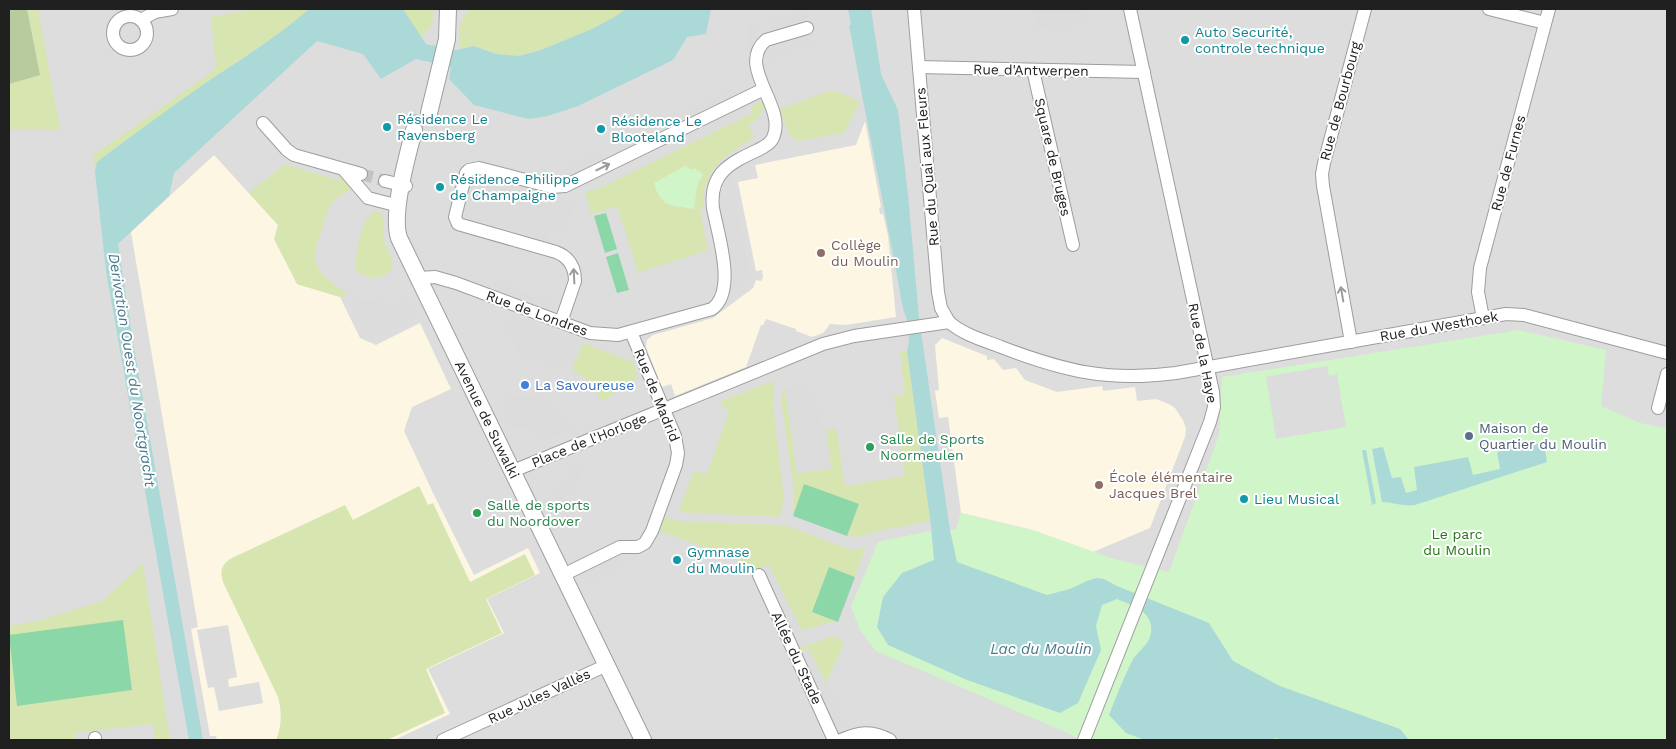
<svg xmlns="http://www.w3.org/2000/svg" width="1676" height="749" font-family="'Work Sans',sans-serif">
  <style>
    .residential { fill: #dedddd }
    .education { fill: #fcf6e3 }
    .grass { fill: #d7e5b1; fill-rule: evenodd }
    .forest { fill: #b7cb9f }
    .park { fill: #d0f5c8 }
    .pitch { fill: #8cd7a8 }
    .parking { fill: #dcdcdc }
    .water { fill: #abd9d8 }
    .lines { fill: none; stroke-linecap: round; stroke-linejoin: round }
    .minor-tunnel { stroke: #c6c2bf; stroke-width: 12; stroke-dasharray: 12 6; stroke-linecap: butt }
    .tertiary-tunnel { stroke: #c6c2bf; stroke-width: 16; stroke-dasharray: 16 8; stroke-linecap: butt }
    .minor-casing { stroke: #9d9d9d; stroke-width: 14 }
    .tertiary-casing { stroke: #9d9d9d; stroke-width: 18 }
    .minor { stroke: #fff; stroke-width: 12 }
    .tertiary { stroke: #fff; stroke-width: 16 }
    .oneway { stroke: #9b9b9b }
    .culture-dot { fill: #0f9aa8; stroke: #fff; stroke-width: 2 }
    .education-dot { fill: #8d6e63; stroke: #fff; stroke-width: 2 }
    .shop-dot { fill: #3f7fe0; stroke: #fff; stroke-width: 2 }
    .service-dot { fill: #5c6f8a; stroke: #fff; stroke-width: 2 }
    .leisure-dot { fill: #2e9e5b; stroke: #fff; stroke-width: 2 }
    .labels { text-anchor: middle; stroke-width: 4; stroke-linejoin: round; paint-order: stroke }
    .culture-label { font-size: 14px; fill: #0d838f; stroke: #fff; text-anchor: start }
    .street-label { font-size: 14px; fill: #202020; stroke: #fff }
    .education-label { font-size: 14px; fill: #785e54; stroke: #fff; text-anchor: start }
    .shop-label { font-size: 14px; fill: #366cbe; stroke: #fff; text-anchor: start }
    .service-label { font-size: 14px; fill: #4e5e75; stroke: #fff; text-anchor: start }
    .leisure-label { font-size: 14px; fill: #27864d; stroke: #fff; text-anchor: start }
    .park-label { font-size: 14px; fill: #257616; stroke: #fff }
    .water-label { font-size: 15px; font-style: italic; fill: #477889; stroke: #fff }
  </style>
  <rect width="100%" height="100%" fill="#efeae7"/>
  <rect class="residential" x="9" y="9" width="1658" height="731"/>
  <g class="education">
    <path d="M865,121L881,207L879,208L880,214H883L888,236L896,317L846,325L830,324L823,333L812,337L796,331V329L766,319L763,325H761L746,367L675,396L671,384L662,387L646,347L647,340L653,335L713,318L753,288L756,280L761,281L763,277L762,270L756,271L738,182L758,178L755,165L856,145Z"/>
    <path d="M214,155L278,225L297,284L340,297L360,338L376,345L420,323L451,389L412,407L404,431L434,495L474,575L528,548L540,573L487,599L504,633L428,669L450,714L394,740H217L216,736H210L191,629L198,627L131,232Z"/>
    <path d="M942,338L987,356V360L994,359L1003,370L1016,368L1025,380L1057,392L1102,386L1103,391L1135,387L1137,401L1156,399L1169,404L1175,408L1184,422L1186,429L1185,437L1150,528L1093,552L1029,529L961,513L948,417L939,418L935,391L939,390L935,345Z"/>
  </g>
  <g class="grass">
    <path d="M27,9H38L60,130H9V84L40,75Z"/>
    <path d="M256,9H309L284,30L203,85L97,162L95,172L94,155L216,69L211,17Z"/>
    <path d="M403,9H434L432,26L421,38Z"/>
    <path d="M470,9H626L616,16L592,29L541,50L519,56L496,54L474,46L461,49C458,33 457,22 470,9Z"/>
    <path d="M829,91H837L860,102L844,133L797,141L789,134L780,109Z"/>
    <path d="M763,100L767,108L763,109L759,118L748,125L754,138L723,158L713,170L704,190V207L700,210L708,250L638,273L617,206L591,214L585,192L600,188L753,113L750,107ZM692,171L703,174L697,186L694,209L665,204Z"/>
    <path d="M285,164L338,180L342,174L353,186C347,194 337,196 332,203C326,211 324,223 321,232C319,240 314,250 315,259C317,274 337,286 348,295L340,297L297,284L274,239L278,225L249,193Z"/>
    <path d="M375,212H380C386,219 383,233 385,243C387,250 394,257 392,265C392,269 389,272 386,275C375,279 355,279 355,263C355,258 357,252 358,247C361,235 362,218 375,212Z"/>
    <path d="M583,343L633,362L637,374L636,379L615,389L616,393L603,401L586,379L572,370Z"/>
    <path d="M907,351L931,521L877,531L858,537L847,536L858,504L804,485L793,516L794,491L781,398L785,387L797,473L831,469L826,430L836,428L845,486L905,476L894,396L905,394L900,352Z"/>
    <path d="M774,381L773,406L784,498L780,517L678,512L694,471L707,474L729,411L723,407L721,401Z"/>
    <path d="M419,486L428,505L433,503L470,582L525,554L535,575L486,599L502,633L426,669L445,713L387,740H276C282,725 282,712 278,697L223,582C220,571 221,566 230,559L345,505L353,520Z"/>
    <path d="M665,517L679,521L785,525L851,550L866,547L855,577L829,567L812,612L836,621L802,630L768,565L746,575L740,561L660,531Z"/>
    <path d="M143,563L170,740H155L153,724L75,733V740H9V626L37,621L103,601Z"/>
    <path d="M832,636L841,639L844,644L826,683L809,649L799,653L798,649Z"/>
  </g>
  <path class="forest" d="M9,9H27L40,75L9,84Z"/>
  <g class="park">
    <path d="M685,166L692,170L694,168L703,174L697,186L694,209C671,205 661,208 654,183Z"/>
    <path d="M1519,330L1606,350L1601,406L1640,423L1667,428V740H1080L1070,734L876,651L860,630L851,607L878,542L925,532L956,529L961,513L1036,531L1111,558L1169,572L1219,435L1222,377Z"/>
  </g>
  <g class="pitch">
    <path d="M606,213L617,249L605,253L594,216Z"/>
    <path d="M618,253L629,290L617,293L606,257Z"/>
    <path d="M804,484L859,504L847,536L793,516Z"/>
    <path d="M829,567L855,577L838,622L812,612Z"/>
    <path d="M123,620L132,690L17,706L9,635Z"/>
  </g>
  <g class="parking">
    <path d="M1033,9H1085L1088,24L1037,28Z"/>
    <path d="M807,12L809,23L768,29L766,18Z"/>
    <path d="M750,24L760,26L754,51L745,49Z"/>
    <path d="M810,33L813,42L764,61L760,52Z"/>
    <path d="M733,88L738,96L675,127L671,118Z"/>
    <path d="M745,105L749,114L687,144L682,135Z"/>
    <path d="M656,125L661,134L620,154L616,145Z"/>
    <path d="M600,152L605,162L564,181L560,172Z"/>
    <path d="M472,171L559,193L558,200L573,204L565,233L549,229L546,242L460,220Z"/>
    <path d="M731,176L751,280L734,287L719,198Z"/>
    <path d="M495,281L556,304L553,312L492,289Z"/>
    <path d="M351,299L383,301L387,309L407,301L416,320L370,340Z"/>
    <path d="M513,316L581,341L572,362L563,359L560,367L515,351L520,338L507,333Z"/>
    <path d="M1327,366L1329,376L1337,374L1346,427L1276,439L1266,377Z"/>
    <path d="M808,383L810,398L816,397L820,430H826L831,469L797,473L785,387Z"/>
    <path d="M519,395L538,397L552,404L559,410L571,430L542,441L537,433L531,429L524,427L513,428L501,399Z"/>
    <path d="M574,462L583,465L581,475L574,488L557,503L547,508L544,500L552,495L565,483Z"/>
    <path d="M621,552L627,563L584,584L579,572Z"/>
    <path d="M768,564L802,630L789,636L759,569Z"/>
    <path d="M228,625L237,677L228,679L229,687L259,682L263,703L219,711L214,687L208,688L197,630Z"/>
    <path d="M809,649L846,727L837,731L799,653Z"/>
  </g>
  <g class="water">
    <path d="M309,9H403L426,44L457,50L474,46L496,54L519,56L541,50L592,29L616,16L626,9H711L706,34L687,37L673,60L578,106L548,116L528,119L474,105L449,79L451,67L416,59L381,79L363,54L317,41L174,173L169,196L118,244L134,348L203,740H189L106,271L95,172L97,162L102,158C136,133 169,108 204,84C240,60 276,38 309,9Z"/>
    <path d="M848,9H871L881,74L898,110L908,194L919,318L950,530L957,562L1047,595L1070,589L1087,581L1096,578L1104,579L1117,586L1209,623L1233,661L1280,686L1400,729L1409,740H1283L1276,738L1269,740H1145L1126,733L1109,715C1116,697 1123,679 1132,661C1136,653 1147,646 1150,637C1157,613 1134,606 1117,599L1102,605L1096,626L1101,650L1078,703L1060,713L967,680L888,645L877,627L883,597L902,573L934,560L931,526L907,351C911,337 909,322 903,309C886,214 866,120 849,25H851Z"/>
    <path d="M1544,443L1547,462L1415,505C1404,507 1393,502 1382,502L1372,449L1383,447L1392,478L1401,477L1406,493L1417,490L1414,467L1468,457L1473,475L1500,469L1497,452Z"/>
    <path d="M1362,450H1366L1376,503L1372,505Z"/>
  </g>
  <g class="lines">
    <path class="minor-tunnel" d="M361,174L385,181"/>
    <path class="tertiary-tunnel" d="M414,130L419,110"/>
    <defs>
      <g id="minor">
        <path d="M914,9L938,292L941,308L949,322"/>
        <path d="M1489,9L1545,23"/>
        <circle cx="130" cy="33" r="17"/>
        <path d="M141,20L155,12L172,9"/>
        <path d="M919,67L1144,72"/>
        <path d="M1033,70L1073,245"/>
        <path d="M263,123L287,150L294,155L361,174"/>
        <path d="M344,170L368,198L399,206"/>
        <path d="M385,181L406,186"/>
        <path d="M419,278L435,277L456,283L590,333L618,335L712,309C737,291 718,235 713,208C709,173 730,163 758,150C765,146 772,143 774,135C785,105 736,66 766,40L807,28"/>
        <path d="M1483,318L1478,292L1480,268L1549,9"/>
        <path d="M561,322L575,281C575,267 569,257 556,252L458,224L455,217L466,173L469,170L479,168L552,187L565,186L764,89"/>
        <path d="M1351,342L1323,186L1322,174L1324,163L1365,9"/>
        <path d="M1658,408L1667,374"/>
        <path d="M513,471L823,344L854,336L949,322C964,335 983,340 1001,347C1064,371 1108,382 1176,373L1506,314L1524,315L1667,353"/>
        <path d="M563,575L620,547H638L645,543L652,531L676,465L678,453L675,436L631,332"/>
        <path d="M759,575L834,740"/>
        <path d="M95,738V740"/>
        <path d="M443,740L607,665"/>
        <path d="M841,740C859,732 872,730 890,740"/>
        <path d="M1084,740L1210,422L1214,407L1213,392L1130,9"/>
      </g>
      <g id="tertiary">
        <path d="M429,113L447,39L448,9"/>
        <path id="s1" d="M414,130C407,157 391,214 399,238L643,740"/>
      </g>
    </defs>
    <use href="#minor" class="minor-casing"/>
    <use href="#tertiary" class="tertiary-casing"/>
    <use href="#minor" class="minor"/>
    <use href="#tertiary" class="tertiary"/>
  </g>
  <defs><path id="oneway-shaft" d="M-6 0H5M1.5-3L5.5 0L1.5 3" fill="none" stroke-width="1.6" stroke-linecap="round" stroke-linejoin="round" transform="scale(1.25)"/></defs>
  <g class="oneway">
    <use href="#oneway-shaft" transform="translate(603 167) rotate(-26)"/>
    <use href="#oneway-shaft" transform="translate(574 276) rotate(-93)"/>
    <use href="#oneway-shaft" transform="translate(1342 294) rotate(-100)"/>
  </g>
  <g class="culture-dot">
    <circle cx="1185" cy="40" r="5"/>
    <circle cx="387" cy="127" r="5"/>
    <circle cx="601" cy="129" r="5"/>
    <circle cx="440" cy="187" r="5"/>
    <circle cx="1244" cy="499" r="5"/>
    <circle cx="677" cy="560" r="5"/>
  </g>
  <g class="education-dot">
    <circle cx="821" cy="253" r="5"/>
    <circle cx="1099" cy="485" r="5"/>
  </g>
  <circle class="shop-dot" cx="525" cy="385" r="5"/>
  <circle class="service-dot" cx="1469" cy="436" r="5"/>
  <g class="leisure-dot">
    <circle cx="870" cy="447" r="5"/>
    <circle cx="477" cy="513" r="5"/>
  </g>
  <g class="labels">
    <g class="culture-label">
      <text x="1195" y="37">Auto Securité,<tspan x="1195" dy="16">controle technique</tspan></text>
      <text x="397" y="124">Résidence Le<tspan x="397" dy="16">Ravensberg</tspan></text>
      <text x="611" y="126">Résidence Le<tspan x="611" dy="16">Blooteland</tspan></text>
      <text x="450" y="184">Résidence Philippe<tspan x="450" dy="16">de Champaigne</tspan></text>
      <text x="1254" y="504">Lieu Musical</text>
      <text x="687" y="557">Gymnase<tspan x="687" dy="16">du Moulin</tspan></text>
    </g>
    <g class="street-label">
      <text transform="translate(1031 70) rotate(1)" y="5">Rue d'Antwerpen</text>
      <text transform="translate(1340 101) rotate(-75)" y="5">Rue de Bourbourg</text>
      <text transform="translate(1053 157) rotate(77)" y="5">Square de Bruges</text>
      <text transform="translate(1508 163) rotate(-75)" y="5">Rue de Furnes</text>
      <text transform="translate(927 167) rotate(-95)" y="5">Rue du Quai aux Fleurs</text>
      <text transform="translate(537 313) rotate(20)" y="5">Rue de Londres</text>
      <text transform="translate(1439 326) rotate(-10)" y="5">Rue du Westhoek</text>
      <text transform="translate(1203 353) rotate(79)" y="5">Rue de la Haye</text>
      <text transform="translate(657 395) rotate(68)" y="5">Rue de Madrid</text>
      <text dy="5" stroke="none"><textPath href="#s1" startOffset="312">Avenue de Suwalki</textPath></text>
      <text transform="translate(589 440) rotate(-22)" y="5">Place de l'Horloge</text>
      <text transform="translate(797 658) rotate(65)" y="5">Allée du Stade</text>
      <text transform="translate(539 696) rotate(-25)" y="5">Rue Jules Vallès</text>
    </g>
    <g class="education-label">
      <text x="831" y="250">Collège<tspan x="831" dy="16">du Moulin</tspan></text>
      <text x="1109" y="482">École élémentaire<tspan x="1109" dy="16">Jacques Brel</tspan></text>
    </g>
    <g class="shop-label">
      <text x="535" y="390">La Savoureuse</text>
    </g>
    <g class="service-label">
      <text x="1479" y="433">Maison de<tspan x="1479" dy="16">Quartier du Moulin</tspan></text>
    </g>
    <g class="leisure-label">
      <text x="880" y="444">Salle de Sports<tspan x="880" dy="16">Noormeulen</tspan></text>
      <text x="487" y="510">Salle de sports<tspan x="487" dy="16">du Noordover</tspan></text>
    </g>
    <g class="park-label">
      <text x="1457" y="539">Le parc<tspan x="1457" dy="16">du Moulin</tspan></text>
    </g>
    <g class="water-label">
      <text transform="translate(132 370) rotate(81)" y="5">Derivation Ouest du Noortgracht</text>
      <text x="1041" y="654">Lac du Moulin</text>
    </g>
  </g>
  <rect width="1676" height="749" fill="none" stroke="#202020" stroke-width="20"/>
</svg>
